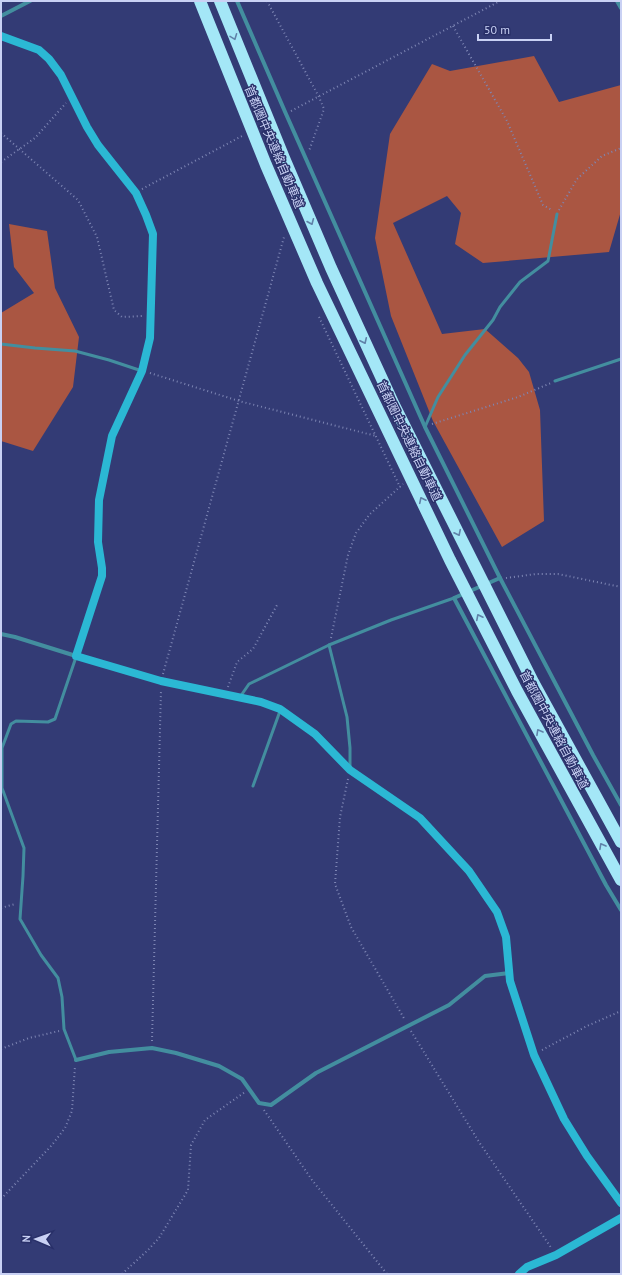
<svg xmlns="http://www.w3.org/2000/svg" width="622" height="1275" font-family="'PT Sans','Noto Sans JP',sans-serif">
  <style>
    .forest { fill: #aa5642 }
    .lines { fill: none; stroke-linecap: round; stroke-linejoin: round }
    .path { stroke: #7e86b4; stroke-width: 2; stroke-dasharray: 1 3; stroke-linecap: butt }
    .lane { stroke: #438e9f; stroke-width: 3 }
    .street { stroke: #438e9f; stroke-width: 4 }
    .secondary { stroke: #2bb8d4; stroke-width: 8 }
    .highway-bridge { stroke: #a4e7f7; stroke-width: 12 }
    .oneway { stroke: #6082a9 }
    .labels { text-anchor: middle; stroke-width: 3; stroke-linejoin: round; paint-order: stroke }
    .street-label { font-size: 12px; fill: #c9d1f4; stroke: #293069 }
  </style>
  <rect width="100%" height="100%" fill="#333b75"/>
  <g class="forest">
    <path d="M534,56L559,102L621,85V211L609,252L483,263L455,244L461,213L447,196L393,223L442,334L485,329L518,358L529,372L540,410L544,521L502,547L433,421L391,316L375,238L390,134L432,64L450,71Z"/>
    <path d="M9,224L47,231L55,288L79,337L73,387L33,451L1,441V313L34,293L14,267Z"/>
  </g>
  <g class="lines">
    <g class="path">
      <path d="M267,1L319,97L324,109L309,151"/>
      <path d="M453,26L507,121L543,205L552,210"/>
      <path d="M291,111L500,1"/>
      <path d="M1,133L78,200L97,237L114,310L122,317L143,316"/>
      <path d="M1,162L35,138L66,103"/>
      <path d="M142,189L242,136"/>
      <path d="M559,210L577,179L602,156L621,148"/>
      <path d="M319,317L400,487"/>
      <path d="M150,373L239,401L376,436"/>
      <path d="M432,424L518,397L551,383"/>
      <path d="M506,578L536,574H558L621,587"/>
      <path d="M331,638L348,555L356,533L370,514L403,484"/>
      <path d="M163,674L284,237"/>
      <path d="M228,687L237,662L253,649L277,605"/>
      <path d="M348,779L340,817L335,884L351,927L405,1020"/>
      <path d="M1,908L15,904"/>
      <path d="M411,1031L479,1142L552,1249"/>
      <path d="M152,1041L161,690"/>
      <path d="M1,1049L29,1038L59,1031"/>
      <path d="M542,1050L587,1026L621,1011"/>
      <path d="M264,1110L312,1180L387,1274"/>
      <path d="M1,1199L52,1145L65,1128L72,1111L75,1066"/>
      <path d="M122,1274L148,1250L159,1238L188,1190L191,1145L205,1120L245,1092"/>
    </g>
    <g class="lane">
      <path d="M1,344L35,348L75,351L109,360L142,371"/>
      <path d="M555,381L621,359"/>
      <path d="M425,427L438,397L465,355L493,320L500,307L520,282L548,261L557,214"/>
      <path d="M329,645L347,717L350,748V768"/>
      <path d="M240,697L249,684L329,645L391,620L454,598"/>
      <path d="M253,786L280,711"/>
      <path d="M76,1060L64,1029L62,997L58,978L41,955L20,919L23,876L24,848L2,788V748L11,724L16,721L48,722L55,719L76,657"/>
    </g>
    <g class="street">
      <path d="M237,1L286,114L425,427L500,578L593,755L621,805"/>
      <path d="M617,1L621,8"/>
      <path d="M1,16L30,1"/>
      <path d="M500,578L454,598L606,885L621,910"/>
      <path d="M1,634L15,637L76,656"/>
      <path d="M76,1060L109,1052L152,1048L176,1053L219,1066L242,1079L259,1103L271,1105L316,1073L449,1005L485,976L509,973"/>
    </g>
    <g class="secondary">
      <path d="M1,36L39,50L49,59L61,75L87,127L98,145L136,193L146,215L153,234L150,338L142,371L112,436L99,500L98,542L102,568V576L76,656L161,681L261,702L280,709L315,734L350,770L420,818L469,871L497,912L506,937L510,981L534,1055L564,1119L587,1156L621,1203"/>
      <path d="M519,1274L527,1267L556,1255L621,1218"/>
    </g>
    <g class="highway-bridge">
      <path d="M200,1L266,165L317,283L450,560L517,691L621,880"/>
      <path d="M220,1L284,158L331,268L394,405L533,682L621,842"/>
    </g>
  </g>
  <defs><path id="oneway-chevron" d="M-2-3.5L2.5 0L-2 3.5" fill="none" stroke-width="1.6" stroke-linecap="round" stroke-linejoin="round"/></defs>
  <g class="oneway">
    <use href="#oneway-chevron" transform="translate(234 37) rotate(69)"/>
    <use href="#oneway-chevron" transform="translate(311 222) rotate(67)"/>
    <use href="#oneway-chevron" transform="translate(364 341) rotate(65)"/>
    <use href="#oneway-chevron" transform="translate(422 500) rotate(-116)"/>
    <use href="#oneway-chevron" transform="translate(458 533) rotate(64)"/>
    <use href="#oneway-chevron" transform="translate(479 617) rotate(-117)"/>
    <use href="#oneway-chevron" transform="translate(539 732) rotate(-119)"/>
    <use href="#oneway-chevron" transform="translate(602 846) rotate(-119)"/>
  </g>
  <g class="labels">
    <g class="street-label">
      <text transform="translate(274 147) rotate(67)" y="4">首都圏中央連絡自動車道</text>
      <text transform="translate(409 441) rotate(64)" y="4">首都圏中央連絡自動車道</text>
      <text transform="translate(554 730) rotate(62)" y="4">首都圏中央連絡自動車道</text>
    </g>
  </g>
  <rect width="622" height="1275" fill="none" stroke="#c9d1f4" stroke-width="4"/>
  <g transform="translate(36 1239) rotate(272)" stroke="#293069" stroke-width="3" paint-order="stroke">
  <path d="M0-3L7 15L0 10L-7 15Z" fill="#c9d1f4"/>
  <text y="-6" font-size="11" font-weight="bold" text-anchor="middle" fill="#c9d1f4">N</text>
  </g>
  <path d="M478 34v6h73v-6" fill="none" stroke="#c9d1f4" stroke-width="2"/>
  <text x="484" y="34" font-size="12" fill="#c9d1f4" stroke="#293069" stroke-width="3" paint-order="stroke">50 m</text>
</svg>
